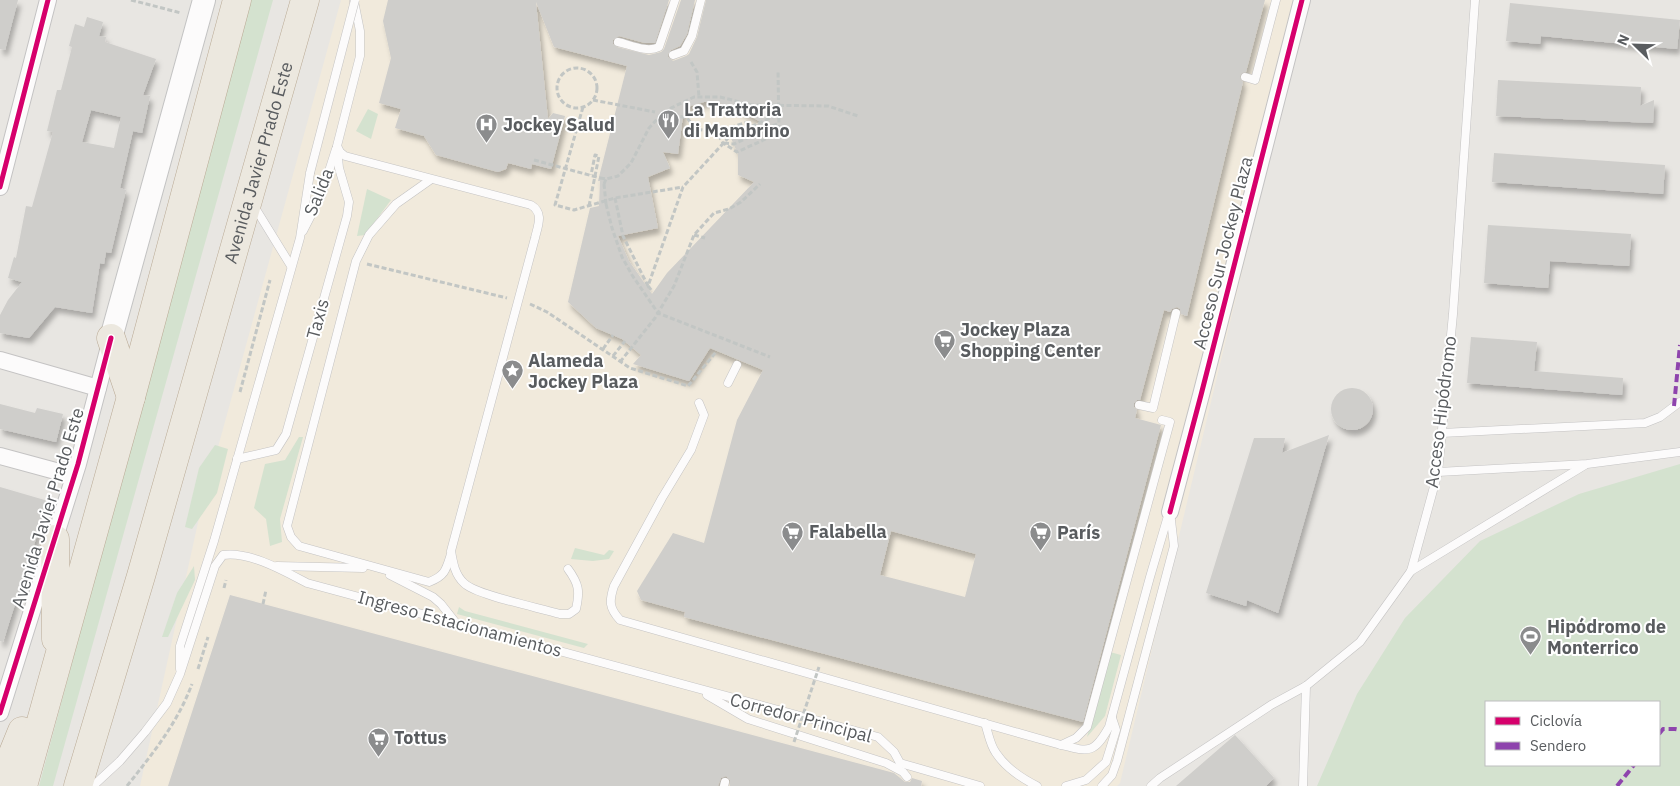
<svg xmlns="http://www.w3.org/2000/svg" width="1680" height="786" font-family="'IBM Plex Sans',sans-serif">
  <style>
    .commercial { fill: #f1eadc }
    .green { fill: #d4e2cf; fill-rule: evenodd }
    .building { fill: #cfcecb; fill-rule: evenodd; filter: url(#shadow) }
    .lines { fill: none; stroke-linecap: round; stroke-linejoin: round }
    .lane-casing { stroke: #c4c3c3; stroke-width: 9 }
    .street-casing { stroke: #c4c3c3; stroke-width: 18 }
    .secondary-casing { stroke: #c3c3c3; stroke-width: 24 }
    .highway-casing { stroke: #baaa95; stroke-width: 29 }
    .path { stroke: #c2c6c4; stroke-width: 3; stroke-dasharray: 5 2.5; stroke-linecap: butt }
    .lane { stroke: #fcfbfb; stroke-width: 8 }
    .street { stroke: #fcfbfb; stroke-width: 16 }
    .secondary { stroke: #fcfbfb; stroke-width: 22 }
    .highway { stroke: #ece8df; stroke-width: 28 }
    .lane-bridge-casing { stroke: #c4c3c3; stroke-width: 9; stroke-linecap: butt }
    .path-bridge { stroke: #c2c6c4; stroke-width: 3; stroke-dasharray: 5 2.5; stroke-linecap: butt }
    .lane-bridge { stroke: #fcfbfb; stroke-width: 8 }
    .quiet { stroke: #8e44ad; stroke-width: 4; stroke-dasharray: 8 4; stroke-linecap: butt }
    .cycleway-casing { stroke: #fff; stroke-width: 8 }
    .cycleway { stroke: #d6006c; stroke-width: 5 }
    .labels { text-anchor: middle; stroke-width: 4; stroke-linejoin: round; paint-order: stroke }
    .poi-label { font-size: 18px; font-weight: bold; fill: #595c5f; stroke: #fff; text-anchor: start }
    .street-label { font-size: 18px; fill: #595c5f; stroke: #fff }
  </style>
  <defs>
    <filter id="shadow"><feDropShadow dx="3" dy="5.5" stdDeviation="2.5" flood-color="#0004"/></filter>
  </defs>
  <rect width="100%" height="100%" fill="#e8e6e2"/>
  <path class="commercial" d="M341,0H1307L1120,783L1117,786H140L201,509Z"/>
  <g class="green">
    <path d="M249,0H273L53,786H39Z"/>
    <path d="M368,109L378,114L371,139L356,131Z"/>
    <path d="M367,189L391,200L365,235L357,236Z"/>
    <path d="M299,437H303L280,519L282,542L270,546L266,519L254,508L265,464L285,460Z"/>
    <path d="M215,445L228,449L217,493L192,529L185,527L199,468Z"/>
    <path d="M1680,464V786H1317L1357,694L1405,618L1480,541L1579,494ZM1486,702H1659V765H1486Z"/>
    <path d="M575,548L604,555L609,550L614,551L609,559L593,561L571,559Z"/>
    <path d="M194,566L195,580L168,637H162L177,593Z"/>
    <path d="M459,607L465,611L588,644L584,648L457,614Z"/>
    <path d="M1110,652L1121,655L1105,716L1087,737Z"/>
  </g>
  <g class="building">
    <path d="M0,0H18L5,50L0,49Z"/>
    <path d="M388,0H669L655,43H645L619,36L613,40V44L617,47L649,55L661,52L664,49L681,0H695L687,34L680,46L671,50L668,54V57L673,61L686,56L689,54L697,37L706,0H1265L1246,72L1242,73L1240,76L1241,80L1243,82L1187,316L1181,314L1180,309L1177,307L1172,309L1170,312L1164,310L1140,400H1137L1134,403V407L1137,410L1135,418L1161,425L1083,722L684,617L685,612L641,600L637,591L673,533L704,543L737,420L763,370L710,348L689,381L633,364L641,355L622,339L596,328L568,302L590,208L599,206L600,181H598L627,66L554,47L536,2L548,119L553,113L565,116L551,169L532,164L531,169L508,163L506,169L498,172L436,155L424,136L395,128L401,109L379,103L391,58L383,21ZM704,102H714L732,106L761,122L730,136L738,154V175L754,182L667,273L652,294L629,261L618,236L658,228L648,177L670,168L663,152L678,154L684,108ZM891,531L976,554L965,597L880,575Z"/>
    <path d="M1510,3L1680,20L1677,49L1541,36L1540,44L1506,41Z"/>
    <path d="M87,17L103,22L99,36L106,37L105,42L156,59L143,95L150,96L142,133L133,131L120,188L126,190L111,253L106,252L104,264L100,263L92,313L55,307L29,338L0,333V315L8,300L22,282L8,278L14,257L16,258L26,206L32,207L53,132L47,131L57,90H61L72,47L69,46L75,24L84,27ZM91,110L121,117L114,148L82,142Z"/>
    <path d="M1498,80L1641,87L1640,106L1654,100L1653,123L1496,116Z"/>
    <path d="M1494,153L1665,165L1663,194L1492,182Z"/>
    <path d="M1488,225L1631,234L1629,266L1550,261L1548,288L1484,283Z"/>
    <path d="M1471,337L1537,342L1534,371L1623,378L1622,395L1467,383Z"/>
    <circle cx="1352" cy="409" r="21"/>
    <path d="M0,404L35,413L37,408L63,414L56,442L0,429Z"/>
    <path d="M1329,435L1278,613L1247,600L1246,606L1206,593L1254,438H1285L1282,453Z"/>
    <path d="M0,487L48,501L3,642L0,641Z"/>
    <path d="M230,595L894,773L905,782H910L912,778L922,781L921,786H730V780L726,776L721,778L718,786H168Z"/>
    <path d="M1235,735L1274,778L1266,786H1176Z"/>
  </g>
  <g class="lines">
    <defs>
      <g id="lane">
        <path d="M354,1L360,31V56L337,146L340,152L345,156L531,205C544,213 538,225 535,238L451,551C453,563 455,575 464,583C475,595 541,608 560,614H569L576,609C580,591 579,584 568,569"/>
        <path d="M618,42C631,45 647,53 659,47L675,0"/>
        <path d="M673,55L684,51L692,36L701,0"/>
        <path d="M1245,77L1255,80L1276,0"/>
        <path d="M430,180L396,204L369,235L356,261L287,526L291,537L299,546L429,582C445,576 446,570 451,554"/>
        <path d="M254,206L291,266"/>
        <path d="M303,231L321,196L336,149"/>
        <path d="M728,383L737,365"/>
        <path d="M699,403L704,415L691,450L662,498L614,586C609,601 609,608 620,620L1061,745L1076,738L1087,727L1170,422L1162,420"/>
        <path d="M1139,405L1153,408L1176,313"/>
        <path d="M1442,433L1645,423L1660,417L1680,402"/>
        <path d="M237,459L276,450L286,434L347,216L349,202L339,168L337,148"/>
        <path d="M1438,472L1587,464L1680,452"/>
        <path d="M277,566L363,568"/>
        <path d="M1411,571L1585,465"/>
        <path d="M390,575L433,597L441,604L456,623"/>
        <path d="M180,669V646L214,541L300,238L310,173"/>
        <path d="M707,695L748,719L886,763L903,772L907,777"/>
        <path d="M985,723C988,732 990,745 996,753C1006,768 1021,778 1037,786"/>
        <path d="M1061,745C1089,752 1094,754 1109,727L1150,577L1168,516"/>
        <path d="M93,786L120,761L145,732L167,703L180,674L215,566L223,555C249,551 284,571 307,583L878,737L894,752L900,763L980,786"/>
        <path d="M724,786L725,782"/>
        <path d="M1066,786L1086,780L1106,762L1116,730L1112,718"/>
        <path d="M1102,786L1112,775L1117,761L1174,546L1170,512"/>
        <path d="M1151,786L1160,778L1271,705L1306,686L1360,642L1411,571L1438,472L1453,314L1475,0"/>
        <path d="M1303,786L1306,686"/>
      </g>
      <g id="street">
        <path d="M0,187L48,0"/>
        <path d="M0,360L98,388"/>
        <path d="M0,456L74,476"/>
        <path d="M1170,512L1201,395L1302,0"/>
        <path d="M0,713L78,464L110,343"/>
      </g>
      <path id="secondary" d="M111,338L204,0"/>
      <g id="highway">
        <path d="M111,338L131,397"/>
        <path d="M55,539L56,639"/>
        <path d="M0,785L22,731"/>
        <path d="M23,786L131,397L237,0"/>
        <path id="s1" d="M78,786L141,576L305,0"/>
      </g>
    </defs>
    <use href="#lane" class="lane-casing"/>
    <use href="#street" class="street-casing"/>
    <use href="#secondary" class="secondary-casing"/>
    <use href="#highway" class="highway-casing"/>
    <g class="path">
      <path d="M131,0L181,13"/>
      <path d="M691,62L697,72L699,97"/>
      <circle cx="577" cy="88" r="20"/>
      <path d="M593,100L655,112"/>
      <path d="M583,107L555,205L574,210L615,198L683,187"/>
      <path d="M673,115L687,118L696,129L716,132L723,143L737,152L779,133L778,70"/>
      <path d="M716,132L748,122"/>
      <path d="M724,143L734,144L779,123"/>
      <path d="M600,178L606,179L618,176L631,163L649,128L659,117L671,108L694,97H720L752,105L828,106L858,116"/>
      <path d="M604,184L606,179"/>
      <path d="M615,198L623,236L648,286L683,187L730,136L779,114"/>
      <path d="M606,204L612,228L622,257L632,275L658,313L770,357"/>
      <path d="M589,206L599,156L595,155L591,175"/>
      <path d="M694,235L705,238"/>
      <path d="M367,264L507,298"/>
      <path d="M648,286L652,291"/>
      <path d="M530,304L547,312L630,368L688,386L716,352"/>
      <path d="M603,349L613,335"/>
      <path d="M613,356L625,341"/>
      <path d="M620,362L655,318L674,286L694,235L714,213L729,209L741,202L760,184"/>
      <path d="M240,392L270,280"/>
      <path d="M224,588L226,580"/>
      <path d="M263,604L266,590"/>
      <path d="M198,669L208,637"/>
      <path d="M127,786C153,753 177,724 192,684"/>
    </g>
    <use href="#lane" class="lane"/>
    <use href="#street" class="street"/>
    <use href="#secondary" class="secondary"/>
    <use href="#highway" class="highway"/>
    <defs>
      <path id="lane-bridge" d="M310,173L355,0"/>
    </defs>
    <use href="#lane-bridge" class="lane-bridge-casing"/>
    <g class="path-bridge">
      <path d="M534,160L600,178"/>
      <path d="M604,184L606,204"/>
      <path d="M794,742L819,667"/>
    </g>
    <use href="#lane-bridge" class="lane-bridge"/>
    <g class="quiet">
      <path d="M1674,406L1680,345"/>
      <path d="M1659,734L1663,729H1675L1680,730"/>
      <path d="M1617,786L1634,765"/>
    </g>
    <defs>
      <g id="cycleway">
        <path d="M0,187L48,0"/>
        <path d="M1170,512L1201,395L1302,0"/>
        <path d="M0,713L78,464L111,338"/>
      </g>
    </defs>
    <use href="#cycleway" class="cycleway-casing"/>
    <use href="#cycleway" class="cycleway"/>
  </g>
  <defs>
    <symbol id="restaurant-pin" viewBox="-11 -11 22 30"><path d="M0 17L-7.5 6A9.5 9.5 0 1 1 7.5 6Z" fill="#8b8c8d" stroke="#fff"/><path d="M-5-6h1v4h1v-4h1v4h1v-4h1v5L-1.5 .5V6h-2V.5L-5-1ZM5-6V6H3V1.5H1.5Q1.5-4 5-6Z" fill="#fff"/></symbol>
    <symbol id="hospital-pin" viewBox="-11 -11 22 30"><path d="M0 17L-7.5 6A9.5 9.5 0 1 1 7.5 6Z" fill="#8b8c8d" stroke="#fff"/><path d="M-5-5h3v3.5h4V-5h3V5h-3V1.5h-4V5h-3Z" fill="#fff"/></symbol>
    <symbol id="supermarket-pin" viewBox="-11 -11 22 30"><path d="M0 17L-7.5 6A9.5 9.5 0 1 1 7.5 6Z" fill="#8b8c8d" stroke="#fff"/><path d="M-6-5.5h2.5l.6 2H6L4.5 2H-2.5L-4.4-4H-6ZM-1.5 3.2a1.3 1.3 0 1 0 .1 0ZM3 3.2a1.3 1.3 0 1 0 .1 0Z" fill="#fff"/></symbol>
    <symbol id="sight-pin" viewBox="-11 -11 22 30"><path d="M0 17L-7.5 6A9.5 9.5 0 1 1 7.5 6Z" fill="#8b8c8d" stroke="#fff"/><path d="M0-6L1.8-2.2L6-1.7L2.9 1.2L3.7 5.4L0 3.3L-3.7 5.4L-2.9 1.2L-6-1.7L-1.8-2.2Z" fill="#fff"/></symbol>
    <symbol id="stadium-pin" viewBox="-11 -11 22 30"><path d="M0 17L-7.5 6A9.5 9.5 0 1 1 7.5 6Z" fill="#8b8c8d" stroke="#fff"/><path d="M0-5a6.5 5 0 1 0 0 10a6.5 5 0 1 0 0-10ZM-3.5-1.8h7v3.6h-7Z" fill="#fff"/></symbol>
  </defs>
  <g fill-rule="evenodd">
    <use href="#restaurant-pin" x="656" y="108" width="25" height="34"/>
    <use href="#hospital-pin" x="474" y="112" width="25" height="34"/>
    <use href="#supermarket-pin" x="932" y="328" width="25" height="34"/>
    <use href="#sight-pin" x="500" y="358" width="25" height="34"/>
    <use href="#supermarket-pin" x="780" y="520" width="25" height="34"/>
    <use href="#supermarket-pin" x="1028" y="520" width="25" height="34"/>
    <use href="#stadium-pin" x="1518" y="624" width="25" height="34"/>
    <use href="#supermarket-pin" x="366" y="726" width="25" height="34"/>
  </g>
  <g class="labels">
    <g class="poi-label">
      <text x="684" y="116">La Trattoria<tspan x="684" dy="21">di Mambrino</tspan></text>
      <text x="503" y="131">Jockey Salud</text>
      <text x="960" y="336">Jockey Plaza<tspan x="960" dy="21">Shopping Center</tspan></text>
      <text x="528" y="367">Alameda<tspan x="528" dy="21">Jockey Plaza</tspan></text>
      <text x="809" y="538">Falabella</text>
      <text x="1057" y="539">París</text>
      <text x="1547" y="633">Hipódromo de<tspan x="1547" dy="21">Monterrico</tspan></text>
      <text x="394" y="744">Tottus</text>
    </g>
    <g class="street-label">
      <text dy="6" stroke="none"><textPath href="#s1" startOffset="649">Avenida Javier Prado Este</textPath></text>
      <text transform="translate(319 192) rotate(-68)" y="6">Salida</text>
      <text transform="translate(1223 253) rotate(-76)" y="6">Acceso Sur Jockey Plaza</text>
      <text transform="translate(318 319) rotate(-75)" y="6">Taxis</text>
      <text transform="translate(1441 412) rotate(-83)" y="6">Acceso Hipódromo</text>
      <text transform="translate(48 508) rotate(-73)" y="6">Avenida Javier Prado Este</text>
      <text transform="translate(460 624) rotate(15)" y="6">Ingreso Estacionamientos</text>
      <text transform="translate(801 718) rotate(15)" y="6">Corredor Principal</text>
    </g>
  </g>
  <rect x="1485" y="701" width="175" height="65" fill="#ffffff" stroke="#bdbebf"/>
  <rect x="1495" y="717" width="25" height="8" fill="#d6006c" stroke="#bdbebf"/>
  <text x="1530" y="726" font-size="15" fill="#595c5f">Ciclovía</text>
  <rect x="1495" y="742" width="25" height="8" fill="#8e44ad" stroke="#bdbebf"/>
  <text x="1530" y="751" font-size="15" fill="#595c5f">Sendero</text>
  <g transform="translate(1635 45) rotate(293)" stroke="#ffffff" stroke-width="4" paint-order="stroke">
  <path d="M0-4L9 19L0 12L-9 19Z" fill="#595c5f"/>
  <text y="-8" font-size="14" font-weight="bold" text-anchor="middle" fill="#595c5f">N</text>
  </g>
</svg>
